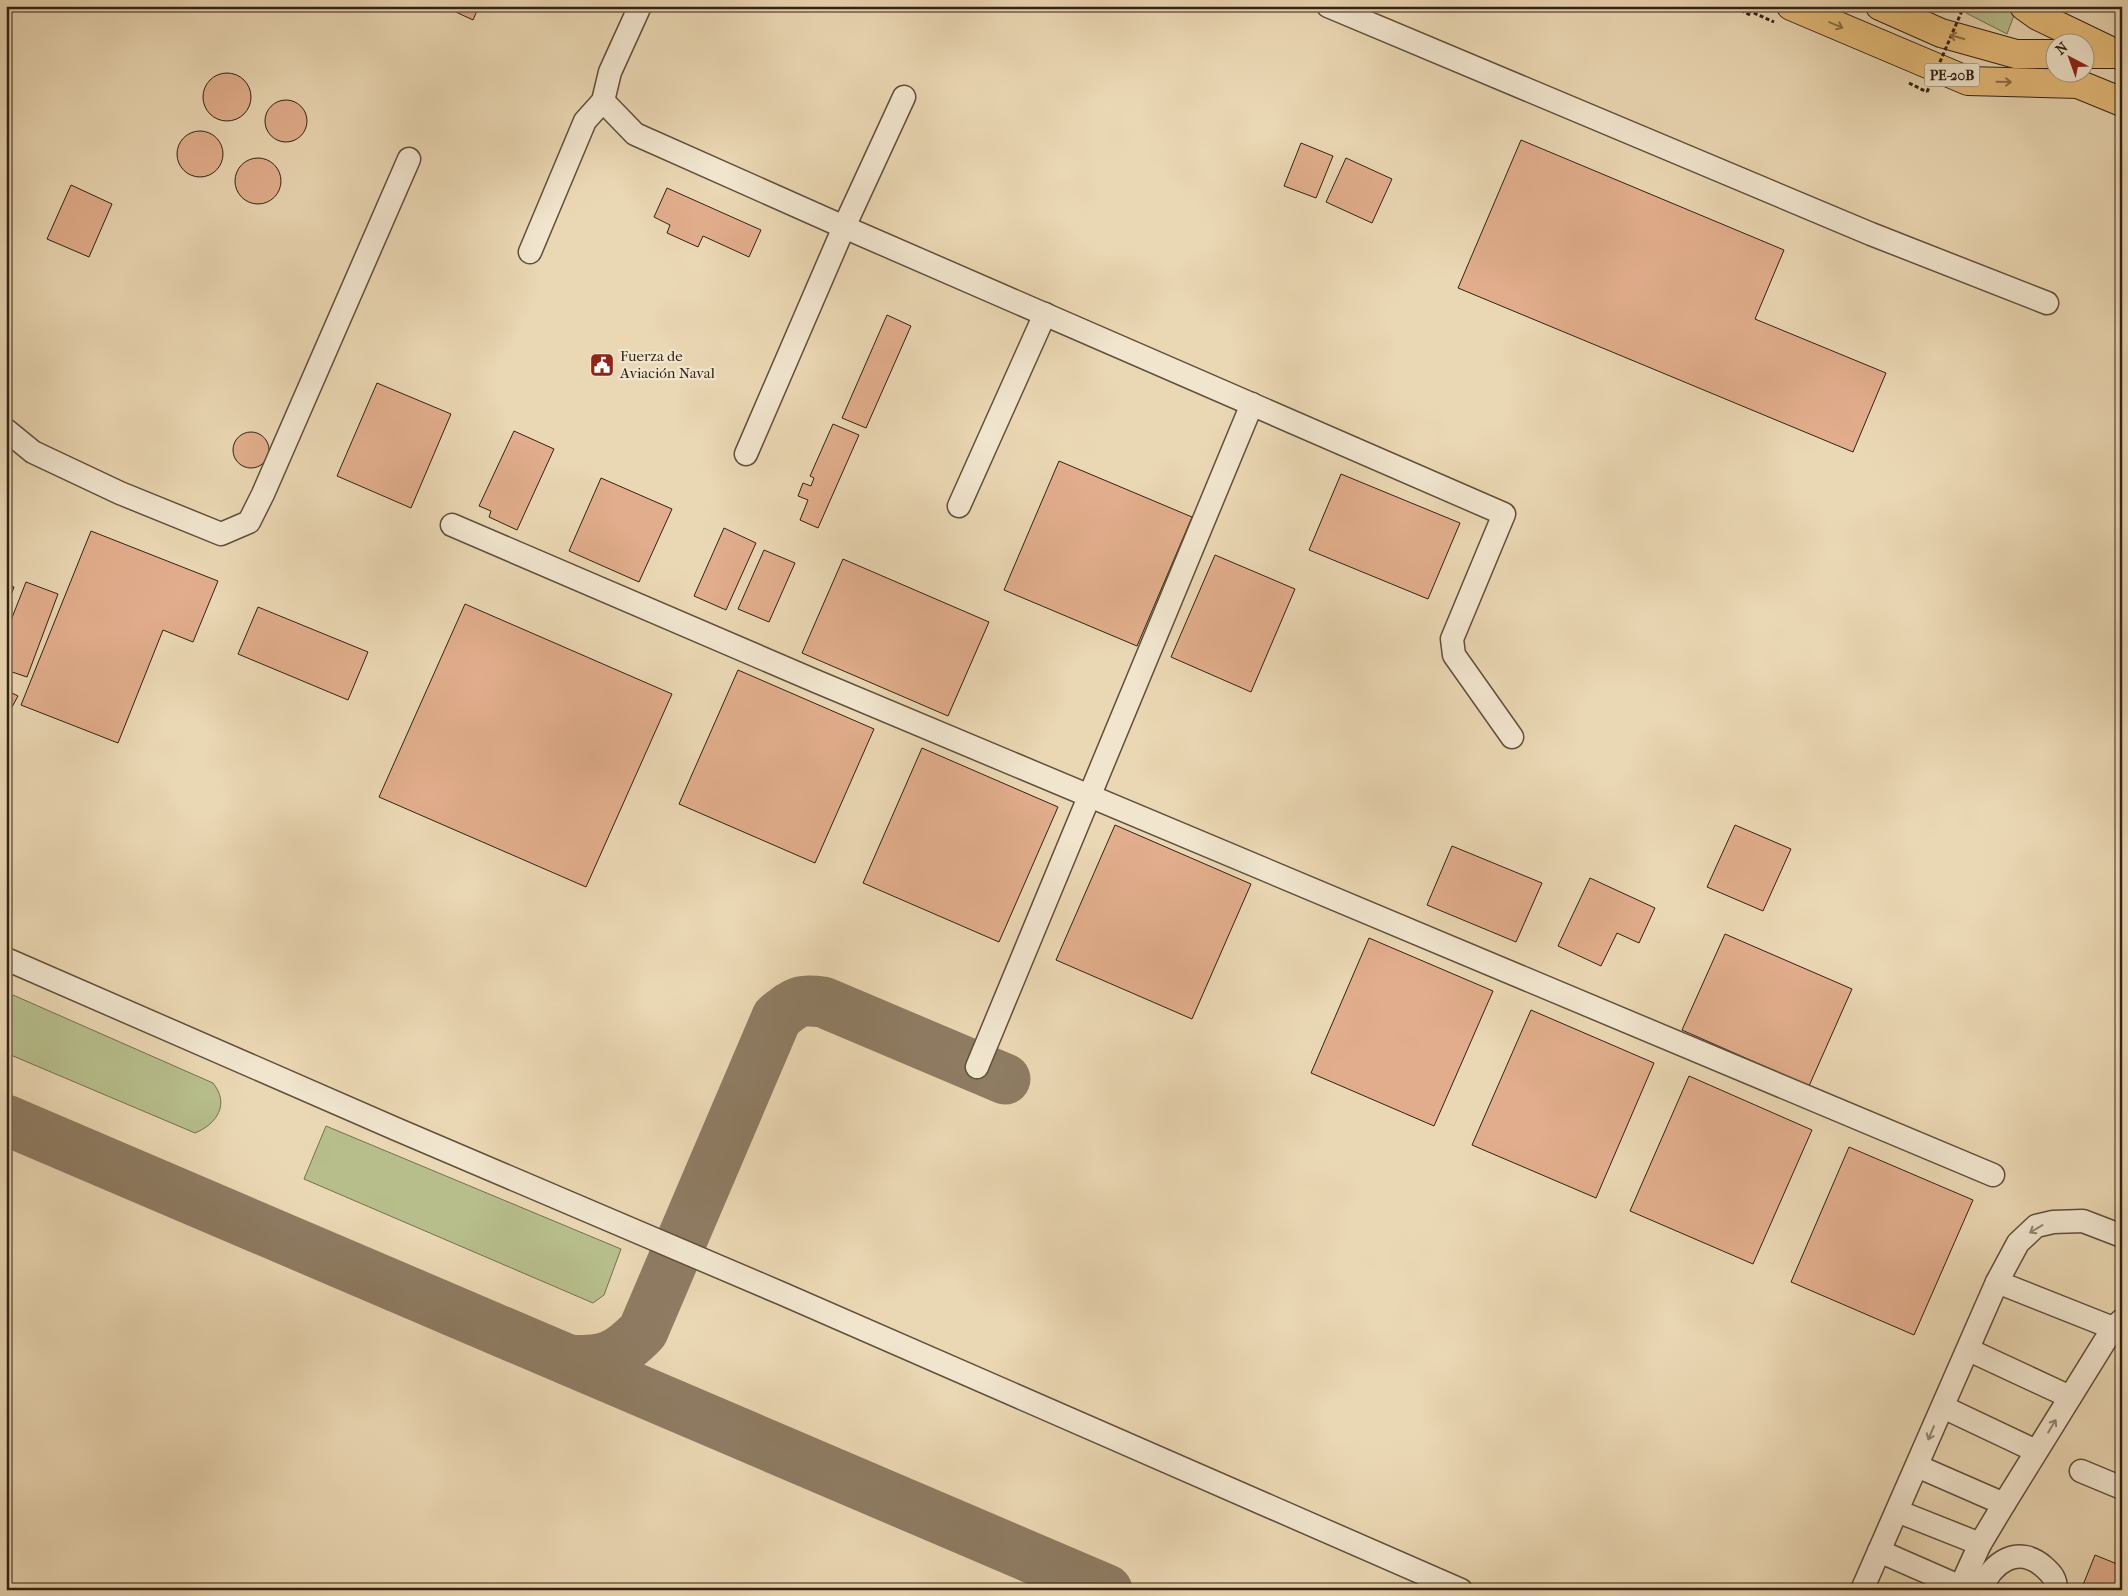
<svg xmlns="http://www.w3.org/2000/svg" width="2128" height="1596" font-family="'IM FELL French Canon',serif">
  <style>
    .green { fill: #b7be8c; stroke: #747050 }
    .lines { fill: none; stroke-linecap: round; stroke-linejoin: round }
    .taxiway { stroke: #8e7c63; stroke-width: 51 }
    .building { fill: #e1ad8c; stroke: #322213 }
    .minor-casing { stroke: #604f3b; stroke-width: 25 }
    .major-casing { stroke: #322213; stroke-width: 30 }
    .highway-casing { stroke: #322213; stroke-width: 30 }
    .path { stroke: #322213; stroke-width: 3; stroke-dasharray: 4 2.5; stroke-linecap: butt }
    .minor { stroke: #f1e5ce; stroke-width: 22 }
    .major { stroke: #e5bc7a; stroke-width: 28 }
    .highway { stroke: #e5bc7a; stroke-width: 28 }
    .path-bridge { stroke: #322213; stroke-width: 3; stroke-dasharray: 4 2.5; stroke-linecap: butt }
    .oneway { stroke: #8c6f46 }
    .oneway2 { stroke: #928470 }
    .labels { text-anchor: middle; stroke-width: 4.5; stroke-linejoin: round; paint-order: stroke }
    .shield { fill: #f1e5ce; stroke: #6b5c4b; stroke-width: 1 }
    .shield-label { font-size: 14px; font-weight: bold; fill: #322213 }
    .poi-label { font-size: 15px; fill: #322213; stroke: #f1e5ce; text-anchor: start }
  </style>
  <rect width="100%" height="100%" fill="#ead7b3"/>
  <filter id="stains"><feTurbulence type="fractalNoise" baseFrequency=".004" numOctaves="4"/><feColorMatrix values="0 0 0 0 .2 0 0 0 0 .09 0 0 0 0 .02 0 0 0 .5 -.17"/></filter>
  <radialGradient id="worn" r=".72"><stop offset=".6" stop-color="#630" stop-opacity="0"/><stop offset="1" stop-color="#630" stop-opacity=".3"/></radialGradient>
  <g class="green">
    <path d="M1969,6H2009L2016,10L2007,34L1966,13Z"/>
    <path d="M13,995L213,1083C230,1104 217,1124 195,1133L6,1053V1011Z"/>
    <path d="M326,1126L621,1249L604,1295L593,1303L304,1179Z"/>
  </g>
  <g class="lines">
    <g class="taxiway">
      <path d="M6,1120L1107,1590"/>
      <path d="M569,1360C604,1363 619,1356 643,1331L777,1017C796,1002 798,999 823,1002L1005,1079"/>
    </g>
  </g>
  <g class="building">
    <path d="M443,6H479L473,20Z"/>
    <circle cx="227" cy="97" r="24"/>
    <circle cx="286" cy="121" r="21"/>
    <circle cx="200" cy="154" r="23"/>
    <path d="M1521,140L1784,250L1755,319L1886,373L1853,452L1458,288Z"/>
    <path d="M1301,143L1333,156L1316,198L1284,186Z"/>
    <circle cx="258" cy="181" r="23"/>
    <path d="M1346,158L1392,179L1372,223L1326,202Z"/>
    <path d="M71,185L112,204L89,257L47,239Z"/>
    <path d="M667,188L761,230L749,257L703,236L698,247L667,233L670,225L654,217Z"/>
    <path d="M887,315L911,326L866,428L842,418Z"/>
    <path d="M377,383L451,414L411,508L337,476Z"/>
    <path d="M833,424L859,435L818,528L800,520L808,500L798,496L803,483L811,486L814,478L810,476Z"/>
    <path d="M514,431L554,449L517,530L489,517L491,511L479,506Z"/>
    <circle cx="251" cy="450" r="18"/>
    <path d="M1059,461L1192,517L1137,646L1004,590Z"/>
    <path d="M1341,474L1460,523L1428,599L1309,550Z"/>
    <path d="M601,478L672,509L639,582L569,551Z"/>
    <path d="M724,528L756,543L726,610L694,596Z"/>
    <path d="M91,531L218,581L193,642L163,630L118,743L21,705Z"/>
    <path d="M764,550L795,563L769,622L738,609Z"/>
    <path d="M1215,555L1295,589L1251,692L1171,657Z"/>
    <path d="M843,559L989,622L948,716L802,653Z"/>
    <path d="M26,582L58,594L27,677L6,670V633Z"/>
    <path d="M6,584L14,587L6,609Z"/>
    <path d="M465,604L672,694L586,887L379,797Z"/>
    <path d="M258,607L368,652L348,700L238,654Z"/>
    <path d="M738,670L874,729L815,863L679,804Z"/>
    <path d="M6,690L18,696L6,718Z"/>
    <path d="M922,748L1058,807L999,942L863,883Z"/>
    <path d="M1115,825L1251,884L1192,1019L1056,960Z"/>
    <path d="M1735,825L1791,849L1763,911L1707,887Z"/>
    <path d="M1452,846L1542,883L1516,942L1427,905Z"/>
    <path d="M1590,878L1655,908L1639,943L1617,933L1601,966L1558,946Z"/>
    <path d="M1725,934L1852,989L1809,1086L1682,1030Z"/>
    <path d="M1369,938L1493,991L1434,1126L1311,1073Z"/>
    <path d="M1531,1010L1654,1063L1596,1198L1472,1145Z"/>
    <path d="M1689,1076L1812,1130L1753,1264L1630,1211Z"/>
    <path d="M1849,1147L1973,1200L1914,1335L1791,1282Z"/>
    <path d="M2095,1555L2122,1566V1590H2081Z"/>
  </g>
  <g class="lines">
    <defs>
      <g id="minor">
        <path d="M1328,6L1871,234L2047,303"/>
        <path d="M603,101L635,134L844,227L1504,514L1452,639L1454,655L1512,737"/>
        <path d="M530,252L585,121L603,101L610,72L640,6"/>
        <path d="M6,430L33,452L120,493L221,534L249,522L263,494L409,159"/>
        <path d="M746,454L844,227L904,97"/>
        <path d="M959,506L1045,314"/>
        <path d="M452,525L813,680L1993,1175"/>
        <path d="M6,959L396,1129L783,1294L1461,1590"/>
        <path d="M977,1067L1252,404"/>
        <path d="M1997,1282L2113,1328"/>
        <path d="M1969,1350L2070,1397"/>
        <path d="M1943,1407L2036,1451"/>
        <path d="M1917,1466L2004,1504"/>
        <path d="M2081,1471L2122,1488"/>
        <path d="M1897,1511L1980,1544"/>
        <path d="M1879,1551L1961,1587"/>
        <path d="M1862,1590L1997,1282L2018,1243L2036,1226L2053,1222L2083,1221L2122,1236"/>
        <path d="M1959,1590L1980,1544L2004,1504L2113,1328L2122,1320"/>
        <path d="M1981,1590C1992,1562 2018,1544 2044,1567C2052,1574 2056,1579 2056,1590"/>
      </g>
      <path id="major" d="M2024,6L2038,16L2117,54"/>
      <g id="highway">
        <path d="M1791,6L1968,81L2078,84L2122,102"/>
        <path d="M1880,6L1941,33L2016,54H2056"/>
        <path d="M2086,54H2117L2122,56"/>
      </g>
    </defs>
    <use href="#minor" class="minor-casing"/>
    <use href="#major" class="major-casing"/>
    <use href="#highway" class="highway-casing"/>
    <g class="path">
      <path d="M1750,15L1744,12L1745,9L1774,22"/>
      <path d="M1909,83L1927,92"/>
    </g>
    <use href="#minor" class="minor"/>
    <use href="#major" class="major"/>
    <use href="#highway" class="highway"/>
    <path class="path-bridge" d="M1927,92L1964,6"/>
  </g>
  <defs><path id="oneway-shaft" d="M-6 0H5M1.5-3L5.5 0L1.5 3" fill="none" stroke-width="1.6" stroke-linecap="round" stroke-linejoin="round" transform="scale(1.25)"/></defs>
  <g class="oneway">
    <use href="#oneway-shaft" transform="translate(1836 25) rotate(23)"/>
    <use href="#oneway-shaft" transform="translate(1957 37) rotate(-164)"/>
    <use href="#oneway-shaft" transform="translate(2004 82) rotate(1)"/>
  </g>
  <g class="oneway2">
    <use href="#oneway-shaft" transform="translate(2036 1229) rotate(149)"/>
    <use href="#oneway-shaft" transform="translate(2052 1426) rotate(-59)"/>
    <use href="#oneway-shaft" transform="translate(1931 1433) rotate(113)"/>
  </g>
  <defs>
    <symbol id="civic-square" viewBox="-11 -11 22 22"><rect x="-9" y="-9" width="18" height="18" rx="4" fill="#8f2418" stroke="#f1e5ce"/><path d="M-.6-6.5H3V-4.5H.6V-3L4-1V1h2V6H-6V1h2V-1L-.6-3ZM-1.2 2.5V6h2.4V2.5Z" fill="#fff"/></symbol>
  </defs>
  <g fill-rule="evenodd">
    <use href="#civic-square" x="588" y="351" width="28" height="28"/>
  </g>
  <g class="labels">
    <rect class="shield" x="1924.5" y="63.5" width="55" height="23" rx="4"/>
    <g class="shield-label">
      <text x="1952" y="80">PE-20B</text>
    </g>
    <g class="poi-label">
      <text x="620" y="361">Fuerza de<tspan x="620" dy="17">Aviación Naval</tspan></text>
    </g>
  </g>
  <rect width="2128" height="1596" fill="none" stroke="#ead7b3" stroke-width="25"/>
  <rect x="8" y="8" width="2113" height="1581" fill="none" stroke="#322213" stroke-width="2.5"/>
  <rect x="12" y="12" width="2103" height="1571" fill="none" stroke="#322213"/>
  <g transform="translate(2070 58) rotate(319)"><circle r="24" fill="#f1e5ce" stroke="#a59783"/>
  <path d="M0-4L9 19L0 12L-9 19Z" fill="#8f2418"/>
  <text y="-8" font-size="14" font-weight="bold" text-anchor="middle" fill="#322213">N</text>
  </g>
  <rect width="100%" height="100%" filter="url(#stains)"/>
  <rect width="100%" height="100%" fill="url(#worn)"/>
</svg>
